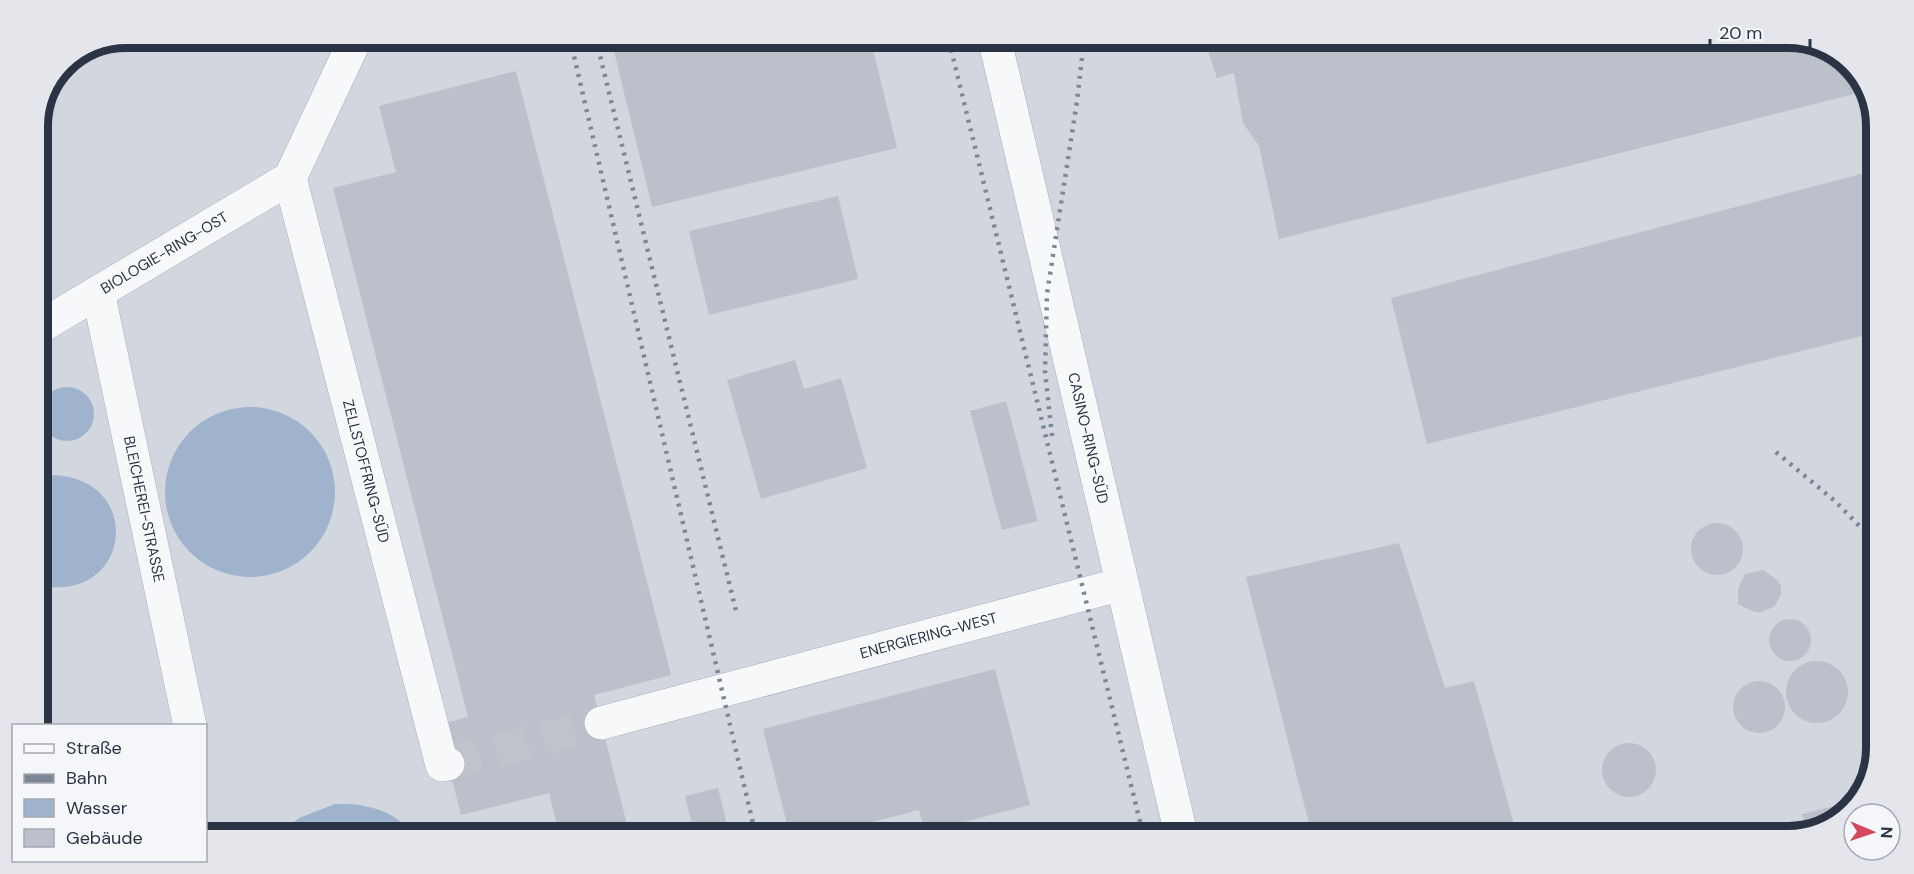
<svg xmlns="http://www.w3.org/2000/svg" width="1914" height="874" font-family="'DM Sans',sans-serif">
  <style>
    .built { fill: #d2d6de }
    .water { fill: #9fb4cc }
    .building { fill: #bbc0ca }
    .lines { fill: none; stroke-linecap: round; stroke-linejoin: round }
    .minor-tunnel { stroke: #bfc3cb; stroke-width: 33; stroke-dasharray: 33 16; stroke-linecap: butt }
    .minor-casing { stroke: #a9aeb7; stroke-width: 34 }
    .minor { stroke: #f7f8fa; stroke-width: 33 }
    .rail { stroke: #7d8696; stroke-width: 4.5; stroke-dasharray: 3 6; stroke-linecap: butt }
    .labels { text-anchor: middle; stroke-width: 6; stroke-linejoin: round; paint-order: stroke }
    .street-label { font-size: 15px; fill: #2b3445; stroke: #f4f6f9 }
    .rim { fill: none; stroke: #2b3445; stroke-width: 8 }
  </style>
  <rect width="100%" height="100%" fill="#e4e7ec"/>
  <path class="built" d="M126,38L1822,44L1861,76L1876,120L1870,782L1837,822L1789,836L206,830V726L38,725V120L64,63Z"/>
  <g class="water">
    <circle cx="67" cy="414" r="27"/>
    <circle cx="250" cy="492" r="85"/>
    <path d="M54,475C147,480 130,606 38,585V479Z"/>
    <path d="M335,804C364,803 391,809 411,831L284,830L299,818Z"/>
  </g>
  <g class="building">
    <path d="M611,39L871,41L897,148L652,207Z"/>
    <path d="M1205,42L1822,44L1861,76L1866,91L1279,239L1259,146L1243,123L1234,73L1217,78Z"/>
    <path d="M516,71L671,675L594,695L629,832H559L549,793L461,815L438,725L468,717L333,188L396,172L379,106Z"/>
    <path d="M1876,170L1874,333L1427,444L1391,298Z"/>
    <path d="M838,196L858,279L709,315L689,231Z"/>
    <path d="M795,360L804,389L841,378L867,468L761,499L727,380Z"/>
    <path d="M1006,401L1038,521L1002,530L970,411Z"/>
    <circle cx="1717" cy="549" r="26"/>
    <path d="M1399,543L1445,688L1474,681L1517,835H1312L1246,577Z"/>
    <path d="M1763,570L1776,579L1781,586V594L1775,606L1762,612H1755L1738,604V589L1745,574Z"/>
    <circle cx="1790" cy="640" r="21"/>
    <circle cx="1817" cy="692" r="31"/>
    <path d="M995,669L1030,805L925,832L919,810L853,827L854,833L789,832L763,729Z"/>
    <circle cx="1759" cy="707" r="26"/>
    <circle cx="1629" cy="770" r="27"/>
    <path d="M718,788L729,832H694L685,796Z"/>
    <path d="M1855,801L1837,822L1807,831L1802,814Z"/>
  </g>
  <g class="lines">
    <path class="minor-tunnel" d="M448,764L601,723"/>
    <defs>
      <g id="minor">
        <path id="s1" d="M995,41L1181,834"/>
        <path id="s2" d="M290,178L442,765L448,764"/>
        <path d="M290,178L356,38"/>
        <path id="s3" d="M98,292L190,726"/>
        <path id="s4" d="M38,328L290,178"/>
        <path id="s5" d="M601,723L1122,584"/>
      </g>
    </defs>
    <use href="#minor" class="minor-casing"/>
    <use href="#minor" class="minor"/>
    <g class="rail">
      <path d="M570,39L755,832"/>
      <path d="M596,39L737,615"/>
      <path d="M949,41L1143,834"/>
      <path d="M1052,436L1045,371L1047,294L1077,101L1083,49"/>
      <path d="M1776,452L1835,501L1872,539"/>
    </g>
  </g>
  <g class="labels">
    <g class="street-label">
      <text dy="5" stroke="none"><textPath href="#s4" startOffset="147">BIOLOGIE-RING-OST</textPath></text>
      <text dy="5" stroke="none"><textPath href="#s1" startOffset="408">CASINO-RING-SÜD</textPath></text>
      <text dy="5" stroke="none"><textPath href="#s2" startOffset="303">ZELLSTOFFRING-SÜD</textPath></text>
      <text dy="5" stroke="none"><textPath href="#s3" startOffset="222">BLEICHEREI-STRASSE</textPath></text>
      <text dy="5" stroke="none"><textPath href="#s5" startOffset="339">ENERGIERING-WEST</textPath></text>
    </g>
  </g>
  <path d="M0 0H1914V874H0ZM126 48H1788A78 78 0 0 1 1866 126V748A78 78 0 0 1 1788 826H126A78 78 0 0 1 48 748V126A78 78 0 0 1 126 48Z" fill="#e4e6eb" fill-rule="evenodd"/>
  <path class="rim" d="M126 48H1788A78 78 0 0 1 1866 126V748A78 78 0 0 1 1788 826H126A78 78 0 0 1 48 748V126A78 78 0 0 1 126 48Z"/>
  <rect x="12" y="724" width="195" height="138" fill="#f4f6f9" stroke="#a4a8b1" stroke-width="1.5"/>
  <rect x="24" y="744" width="30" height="9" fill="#f7f8fa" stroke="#a4a8b1" stroke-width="1.5"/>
  <text x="66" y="754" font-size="18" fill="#2b3445">Straße</text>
  <rect x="24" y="774" width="30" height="9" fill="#7d8696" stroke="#a4a8b1" stroke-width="1.5"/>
  <text x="66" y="784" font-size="18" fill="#2b3445">Bahn</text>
  <rect x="24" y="799" width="30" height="18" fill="#9fb4cc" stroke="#a4a8b1" stroke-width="1.5"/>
  <text x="66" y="814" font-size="18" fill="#2b3445">Wasser</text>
  <rect x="24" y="829" width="30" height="18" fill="#bbc0ca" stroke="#a4a8b1" stroke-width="1.5"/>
  <text x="66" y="844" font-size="18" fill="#2b3445">Gebäude</text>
  <g transform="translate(1872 832) rotate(92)"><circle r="28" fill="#f4f6f9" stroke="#a4a8b1" stroke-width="1.5"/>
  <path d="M0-4.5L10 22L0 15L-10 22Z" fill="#d1495b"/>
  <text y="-9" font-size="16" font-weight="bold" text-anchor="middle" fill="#2b3445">N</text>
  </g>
  <path d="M1710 39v9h100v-9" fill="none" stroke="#2b3445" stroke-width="3"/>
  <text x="1719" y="39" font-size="18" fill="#2b3445" stroke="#f4f6f9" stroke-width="4.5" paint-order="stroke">20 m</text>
</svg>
